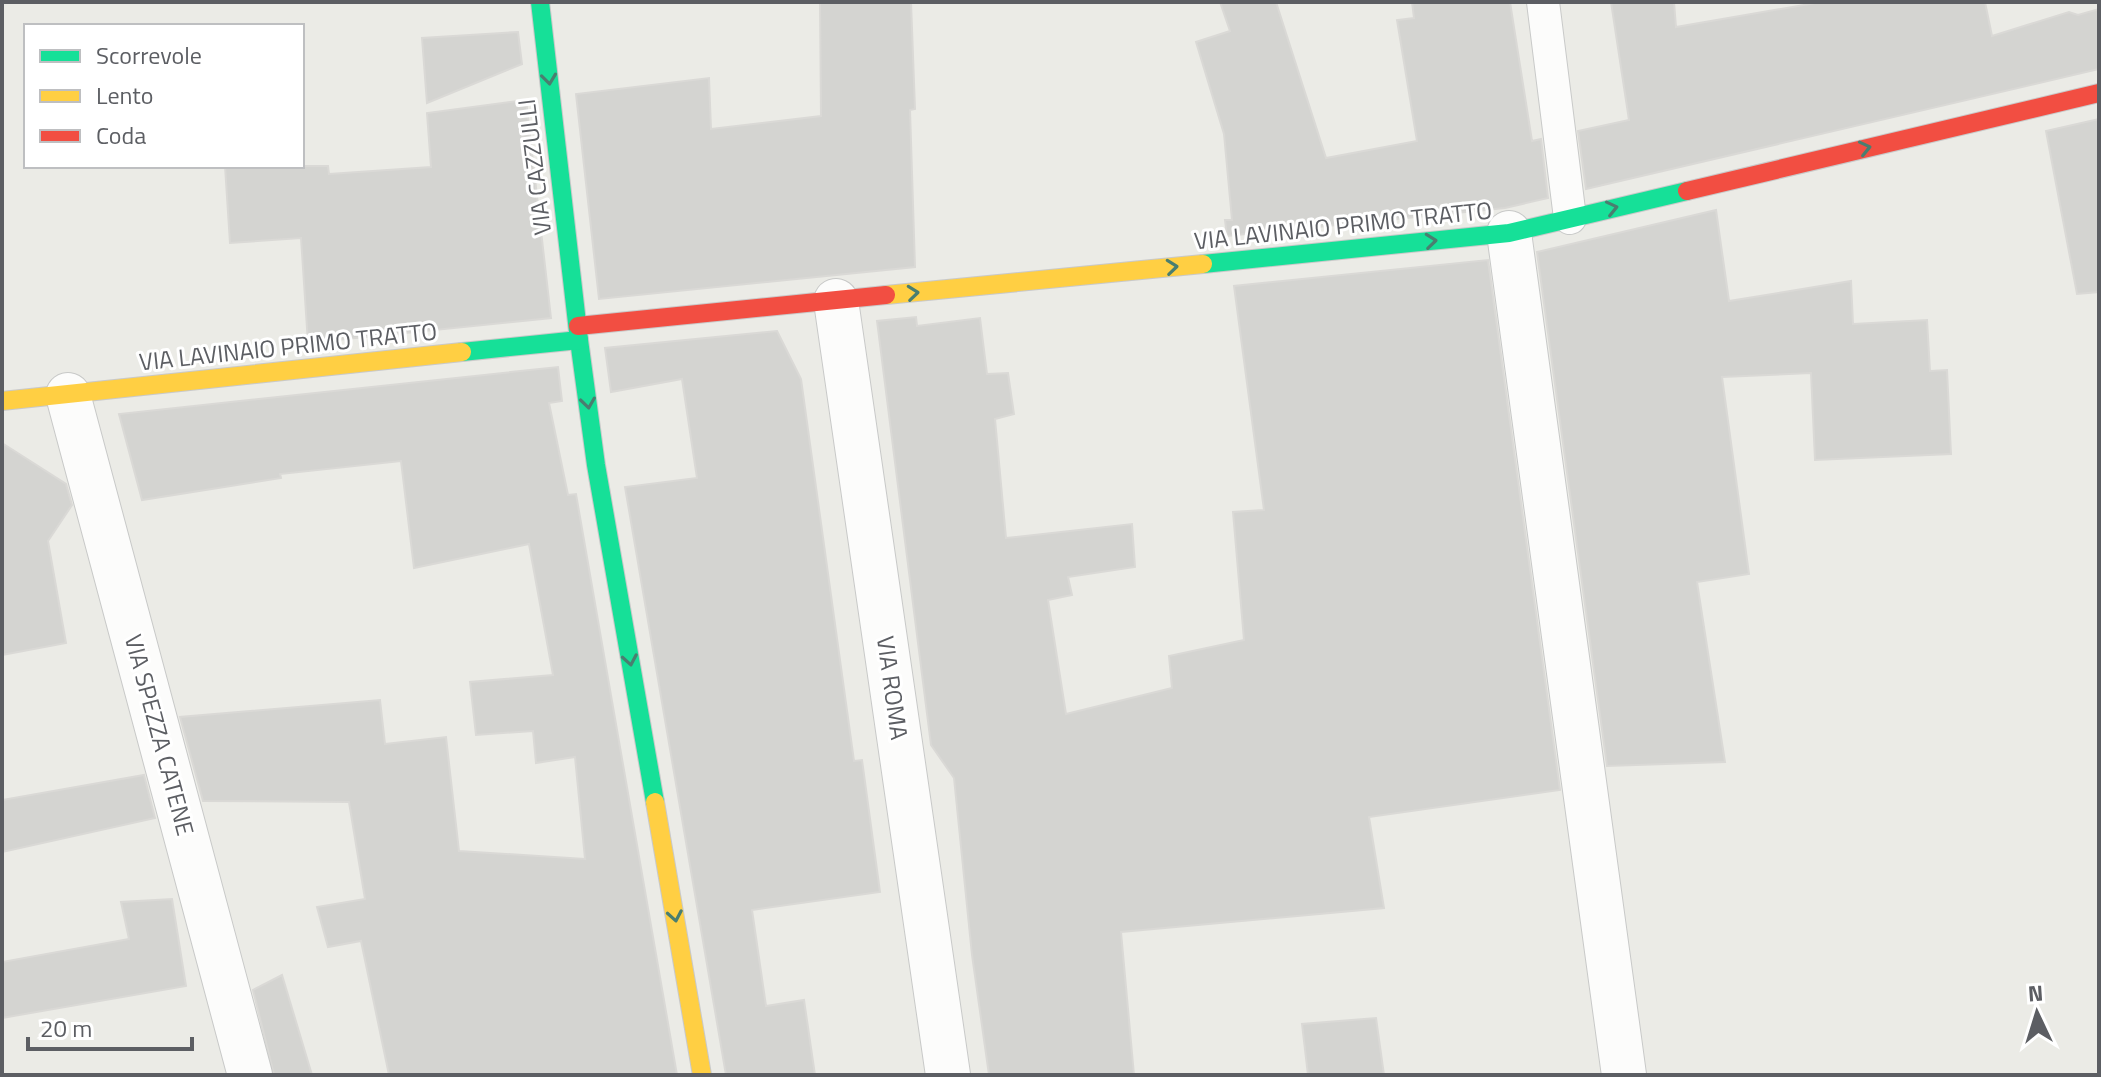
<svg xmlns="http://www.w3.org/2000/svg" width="2101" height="1077" font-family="'Titillium Web',sans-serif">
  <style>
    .building { fill: #d4d4d1; stroke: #dad9d6; stroke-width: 2 }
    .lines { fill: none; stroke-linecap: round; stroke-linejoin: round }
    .lane-casing { stroke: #c8c9c8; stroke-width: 34 }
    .street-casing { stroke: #c8c9c8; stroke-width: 46 }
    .fast-casing { stroke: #c9c9c9; stroke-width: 20 }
    .slow-casing { stroke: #c9c9c9; stroke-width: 20 }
    .jam-casing { stroke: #c9c9c9; stroke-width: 20 }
    .lane { stroke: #fcfcfb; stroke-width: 32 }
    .street { stroke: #fcfcfb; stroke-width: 44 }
    .fast { stroke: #16e098; stroke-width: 18 }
    .slow { stroke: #ffcf43; stroke-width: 18 }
    .jam { stroke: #f24e42; stroke-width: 18 }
    .oneway { stroke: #4a7e70 }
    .labels { text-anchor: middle; stroke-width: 6; stroke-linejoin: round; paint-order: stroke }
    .street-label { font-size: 24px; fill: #5c5e63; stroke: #fff }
  </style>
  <rect width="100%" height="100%" fill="#ebebe6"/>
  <g class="building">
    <path d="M820,2H911L915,109L910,110L915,267L599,299L576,94L709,78L711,129L821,116Z"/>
    <path d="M1220,2H1276L1326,158L1417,141L1397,20L1414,18L1412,2H1510L1532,141L1541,139L1548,198L1505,208L1227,236L1225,220H1232L1224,134L1196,42L1230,31Z"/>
    <path d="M1611,2H1674L1676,27L1821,2H1985L1992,36L2069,12L2078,15L2099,9V69L1586,189L1578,131L1629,120Z"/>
    <path d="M518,32L522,64L427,103L422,38Z"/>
    <path d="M526,100L551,318L308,343L301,238L230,243L225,166H328L329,174L431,167L427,113Z"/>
    <path d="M2099,119V292L2077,294L2046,131Z"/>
    <path d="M1716,210L1729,301L1851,281L1853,324L1927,320L1930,371L1947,370L1951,454L1815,460L1811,373L1722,377L1749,574L1697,582L1725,762L1607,766L1537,252Z"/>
    <path d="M1488,260L1560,790L1369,817L1384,908L1121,932L1134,1075H989L972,955L954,778L931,745L877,321L916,317L917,326L980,318L987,374L1008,373L1014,414L995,419L1006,538L1132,524L1135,567L1068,577L1072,595L1048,600L1066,714L1172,688L1169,656L1244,640L1233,512L1264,510L1234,286Z"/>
    <path d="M777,331L801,379L854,761L862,760L880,892L752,910L766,1006L804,1000L815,1075H726L625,487L697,478L682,379L611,392L605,348Z"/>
    <path d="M558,367L562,401L549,403L568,495L576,494L677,1075H389L361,941L328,947L317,907L365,899L349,802L203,801L180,717L380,700L385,744L446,737L459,851L585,859L575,757L536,763L533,731L476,735L470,682L553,675L529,544L414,568L401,461L280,474L281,478L142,500L119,414Z"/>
    <path d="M2,443L66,484L72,505L48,541L66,643L2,655Z"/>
    <path d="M144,775L155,818L2,852V800Z"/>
    <path d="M172,899L186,986L2,1018V962L129,939L121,902Z"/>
    <path d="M282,975L312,1075H274L253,990Z"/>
    <path d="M1376,1018L1384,1075H1308L1302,1024Z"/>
  </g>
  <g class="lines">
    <defs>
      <path id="lane" d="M1543,2L1570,218"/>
      <g id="street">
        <path d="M1509,233L1624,1075"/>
        <path d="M836,301L948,1075"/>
        <path d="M68,395L250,1075"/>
      </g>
      <g id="fast">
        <path d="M540,2L579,340L596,465L655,802"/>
        <path d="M1203,264L1509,233L1687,191"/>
        <path d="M462,352L579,340"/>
      </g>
      <g id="slow">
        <path d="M886,295L1203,264"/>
        <path d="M2,401L462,352"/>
        <path d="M655,802L702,1075"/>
      </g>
      <g id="jam">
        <path d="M1687,191L2099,93"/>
        <path d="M578,326L886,295"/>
      </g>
    </defs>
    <use href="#lane" class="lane-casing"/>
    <use href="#street" class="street-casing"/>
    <use href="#fast" class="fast-casing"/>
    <use href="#slow" class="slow-casing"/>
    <use href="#jam" class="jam-casing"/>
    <use href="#lane" class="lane"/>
    <use href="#street" class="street"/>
    <use href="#fast" class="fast"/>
    <use href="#slow" class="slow"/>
    <use href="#jam" class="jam"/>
  </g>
  <defs><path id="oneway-chevron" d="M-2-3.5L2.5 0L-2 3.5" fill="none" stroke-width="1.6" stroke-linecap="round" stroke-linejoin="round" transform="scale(2)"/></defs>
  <g class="oneway">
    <use href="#oneway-chevron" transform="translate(549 79) rotate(83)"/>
    <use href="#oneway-chevron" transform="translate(1865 148) rotate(-13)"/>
    <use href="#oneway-chevron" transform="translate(1612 208) rotate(-13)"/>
    <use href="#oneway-chevron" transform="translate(1431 241) rotate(-6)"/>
    <use href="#oneway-chevron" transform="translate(1172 267) rotate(-6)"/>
    <use href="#oneway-chevron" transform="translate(913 293) rotate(-6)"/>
    <use href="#oneway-chevron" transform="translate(588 403) rotate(82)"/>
    <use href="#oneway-chevron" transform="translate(630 660) rotate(80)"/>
    <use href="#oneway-chevron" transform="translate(675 916) rotate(80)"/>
  </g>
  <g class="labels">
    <g class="street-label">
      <text transform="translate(535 167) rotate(-97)" y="8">VIA CAZZULLI</text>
      <text transform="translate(1343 226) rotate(-6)" y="8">VIA LAVINAIO PRIMO TRATTO</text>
      <text transform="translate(288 347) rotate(-6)" y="8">VIA LAVINAIO PRIMO TRATTO</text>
      <text transform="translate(892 688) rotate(82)" y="8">VIA ROMA</text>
      <text transform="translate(159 735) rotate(75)" y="8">VIA SPEZZA CATENE</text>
    </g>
  </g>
  <rect width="2101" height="1077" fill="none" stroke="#5c5e63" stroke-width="8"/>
  <rect x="24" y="24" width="280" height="144" fill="#ffffff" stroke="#bebfc1" stroke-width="2"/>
  <rect x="40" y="50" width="40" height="12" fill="#16e098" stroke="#bebfc1" stroke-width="2"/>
  <text x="96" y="64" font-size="24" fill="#5c5e63">Scorrevole</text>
  <rect x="40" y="90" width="40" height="12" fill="#ffcf43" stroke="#bebfc1" stroke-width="2"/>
  <text x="96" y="104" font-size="24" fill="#5c5e63">Lento</text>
  <rect x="40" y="130" width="40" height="12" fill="#f24e42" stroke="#bebfc1" stroke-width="2"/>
  <text x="96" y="144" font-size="24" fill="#5c5e63">Coda</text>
  <g transform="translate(2037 1013) rotate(356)" stroke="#ffffff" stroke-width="6" paint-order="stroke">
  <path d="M0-6L14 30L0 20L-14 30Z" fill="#5c5e63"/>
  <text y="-12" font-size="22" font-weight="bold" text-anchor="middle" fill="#5c5e63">N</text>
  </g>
  <path d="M28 1037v12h164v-12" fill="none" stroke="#5c5e63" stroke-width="4"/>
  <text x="40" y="1037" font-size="24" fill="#5c5e63" stroke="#ffffff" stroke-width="6" paint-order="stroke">20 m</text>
</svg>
